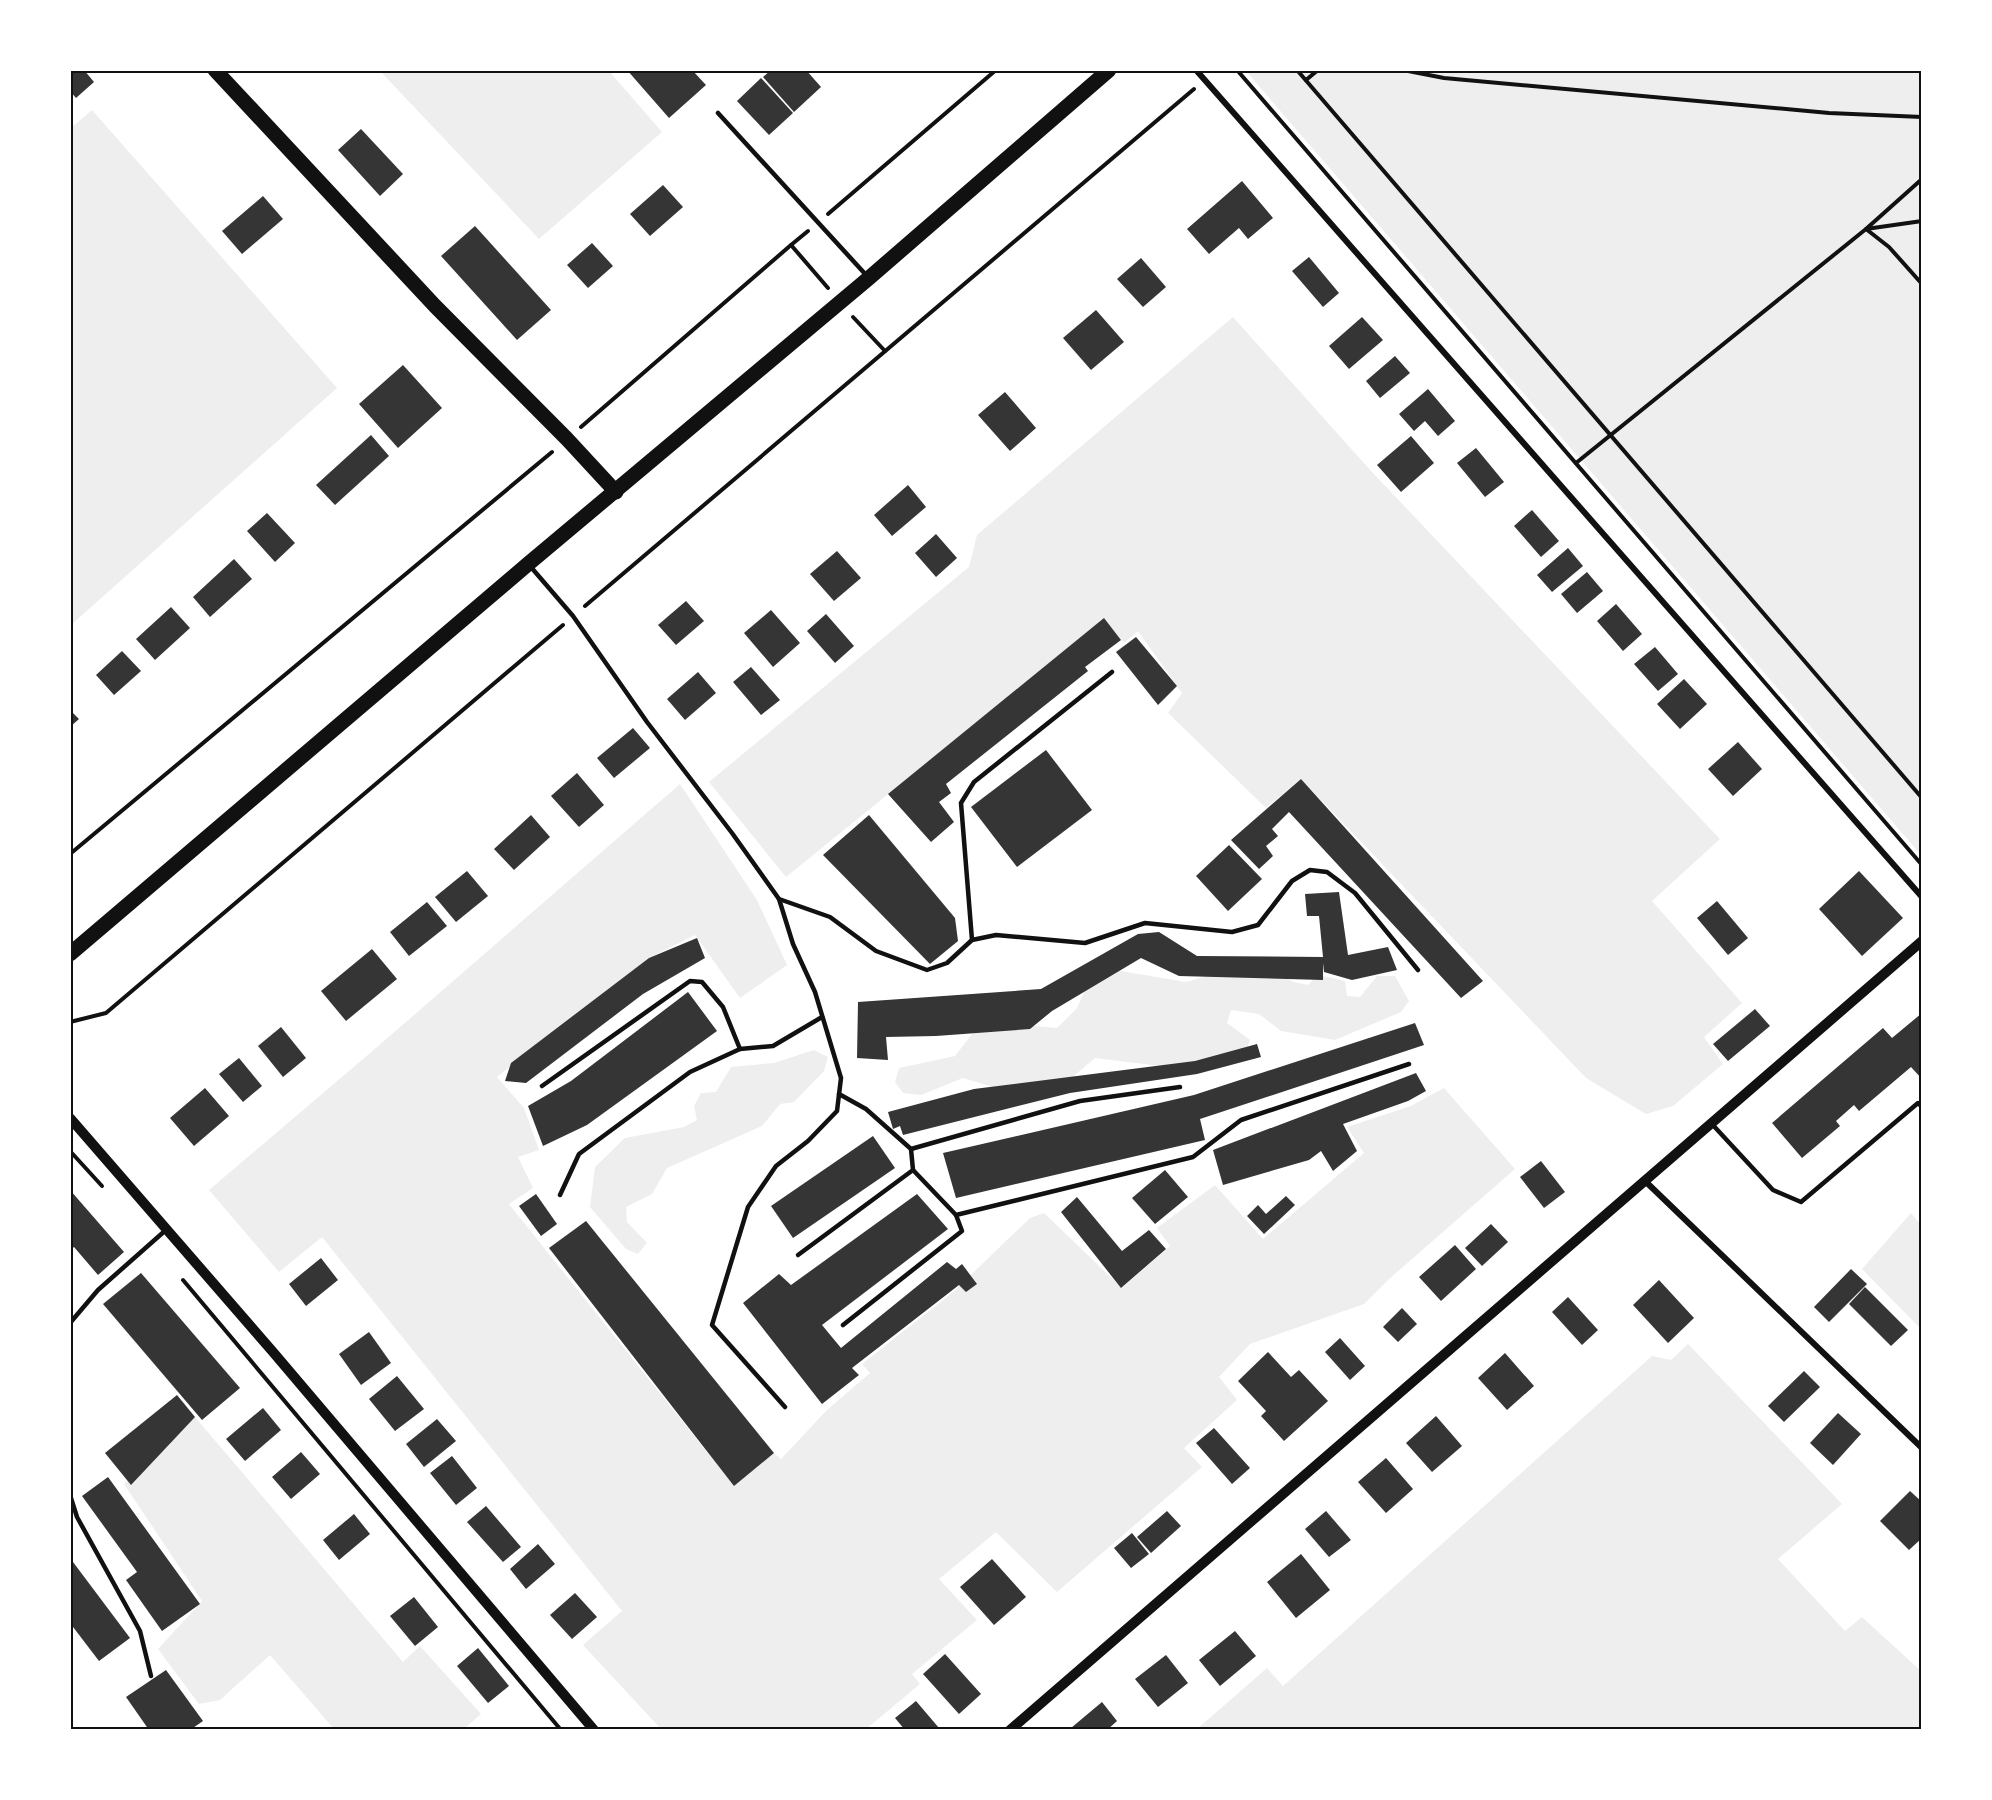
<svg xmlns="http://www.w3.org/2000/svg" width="1992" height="1800" font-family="'PT Sans',sans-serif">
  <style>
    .green { fill: #eee }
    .building { fill: #353535 }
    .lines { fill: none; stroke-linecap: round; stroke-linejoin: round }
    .path { stroke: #111; stroke-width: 4 }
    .service { stroke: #111; stroke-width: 4.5 }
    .minor { stroke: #111; stroke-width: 6 }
    .tertiary { stroke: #111; stroke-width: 10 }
    .primary { stroke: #111; stroke-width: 15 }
    .neatline { fill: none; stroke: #111; stroke-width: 2 }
  </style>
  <rect width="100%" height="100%" fill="#fff"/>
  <g class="green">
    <path d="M380,71H609L662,132L539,239Z"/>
    <path d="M1246,71H1921V855Z"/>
    <path d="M92,110L337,388L71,625L70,129Z"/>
    <path d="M1233,317L1372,472L1720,839L1652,901L1742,1003L1704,1037L1723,1064L1673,1106L1646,1114L1586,1078L1301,779L1266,808L1168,713L1182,693L1138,631L1124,643L1104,619L786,877L709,782L969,567L977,535Z"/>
    <path d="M680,784L757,900L787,965L740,998L695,935L649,958L497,1077L524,1108L539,1150L518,1157L533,1188L509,1204L734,1486L774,1453L781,1459L827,1410L870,1373L862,1364L953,1292L1030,1218L1044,1213L1122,1288L1170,1246L1157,1228L1215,1185L1263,1239L1364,1153L1347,1127L1411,1106L1444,1088L1515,1169L1388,1280L1364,1304L1250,1344L1219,1377L1237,1400L1184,1448L1202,1467L1057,1592L996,1532L939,1579L977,1620L912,1674L920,1684L865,1730L661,1729L583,1645L622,1611L322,1237L279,1272L209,1190L376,1048Z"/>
    <path d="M1254,962L1294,982L1308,985L1318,975L1345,981L1347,996L1360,997L1377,976H1395L1409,1001L1401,1012L1335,1040L1281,1031L1259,1014L1231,1010L1227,1023L1250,1040L1245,1054L1193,1070L1095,1058L1062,1086L1003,1090L963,1078L921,1095L903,1093L895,1082L899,1068L955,1056L972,1034L999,1023L1057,1028L1077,1008L1089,981L1115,970L1186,982Z"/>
    <path d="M814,1050L828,1057L824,1071L794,1102L780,1104L762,1126L667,1168L652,1194L626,1207L627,1222L647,1243L638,1254L626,1249L590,1207L595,1167L625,1138L684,1127L697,1120L694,1106L701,1093L716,1092L731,1067L774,1063Z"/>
    <path d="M1911,1213L1921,1225V1329L1862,1269Z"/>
    <path d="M1688,1344L1842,1504L1778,1559L1845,1631L1862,1617L1921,1671V1729H1197L1267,1668L1283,1686L1652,1356L1671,1360Z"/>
    <path d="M195,1417L403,1662L420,1646L481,1714L464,1729H334L270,1655L220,1700L199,1704L158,1649L202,1601L124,1484Z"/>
  </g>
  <g class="building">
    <path d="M70,70H84L94,82L76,98L70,91Z"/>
    <path d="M627,70H692L706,85L669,118Z"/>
    <path d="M771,70H806L821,87L794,112L763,77Z"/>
    <path d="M761,78L793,113L769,135L737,101Z"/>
    <path d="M361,129L403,174L380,196L338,150Z"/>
    <path d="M1242,181L1273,218L1248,239L1239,228L1209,254L1187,229Z"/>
    <path d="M663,185L683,207L650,236L630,214Z"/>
    <path d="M263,196L283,219L242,254L222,231Z"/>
    <path d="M475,226L551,310L517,340L441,256Z"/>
    <path d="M592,243L613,266L588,288L567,265Z"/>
    <path d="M1309,257L1339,293L1323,307L1292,271Z"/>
    <path d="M1141,258L1166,287L1143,307L1117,279Z"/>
    <path d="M1096,310L1124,342L1091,370L1063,338Z"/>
    <path d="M1362,317L1383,340L1349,369L1329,346Z"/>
    <path d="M1395,356L1410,373L1380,398L1366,381Z"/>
    <path d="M403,365L442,408L398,448L359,404Z"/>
    <path d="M1428,389L1455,421L1438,436L1425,421L1414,431L1399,414Z"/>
    <path d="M1005,392L1036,428L1010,451L978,415Z"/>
    <path d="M371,435L389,456L335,505L316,485Z"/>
    <path d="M1411,436L1434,463L1401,492L1377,465Z"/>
    <path d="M1476,448L1504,482L1485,497L1457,463Z"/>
    <path d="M908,485L926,507L892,536L874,515Z"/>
    <path d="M1532,510L1559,541L1541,557L1514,526Z"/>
    <path d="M267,513L295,543L275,562L247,531Z"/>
    <path d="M936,534L957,558L936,577L915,553Z"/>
    <path d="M1568,548L1583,566L1552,592L1537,575Z"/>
    <path d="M837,551L861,578L834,601L810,574Z"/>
    <path d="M234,559L252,579L210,617L193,597Z"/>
    <path d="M1587,572L1603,591L1577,613L1561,594Z"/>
    <path d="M686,601L704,621L676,645L658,625Z"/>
    <path d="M1616,604L1642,634L1623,651L1597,621Z"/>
    <path d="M171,607L190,628L155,660L136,639Z"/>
    <path d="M771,610L800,643L773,667L744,633Z"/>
    <path d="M826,614L854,646L835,663L807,631Z"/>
    <path d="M1104,618L1121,640L1085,667L1088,671L946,784L951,793L939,802L954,822L931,842L888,794Z"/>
    <path d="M1136,637L1177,686L1158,705L1116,652Z"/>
    <path d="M1655,647L1678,674L1658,691L1634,664Z"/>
    <path d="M122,651L141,671L114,695L96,675Z"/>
    <path d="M751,667L780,700L761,715L733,682Z"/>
    <path d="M698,672L716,693L685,720L667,699Z"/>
    <path d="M1684,679L1707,704L1680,729L1657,704Z"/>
    <path d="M70,710L79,719L70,727Z"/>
    <path d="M633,728L650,748L614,778L597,758Z"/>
    <path d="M1738,742L1762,769L1733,796L1708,769Z"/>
    <path d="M1046,750L1092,810L1017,867L971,807Z"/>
    <path d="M577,773L604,805L579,827L551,796Z"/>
    <path d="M1301,779L1483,981L1461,998L1289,812L1272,829L1278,836L1266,846L1273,856L1259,869L1231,840Z"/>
    <path d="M531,815L550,837L514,870L494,849Z"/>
    <path d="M869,815L955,918L958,941L930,964L823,855Z"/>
    <path d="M1229,845L1262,879L1228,911L1196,876Z"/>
    <path d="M467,871L488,896L456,922L435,897Z"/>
    <path d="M1859,871L1903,918L1862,956L1819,909Z"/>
    <path d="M1339,892L1348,955L1388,947L1397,970L1352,980L1324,972L1323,963V980L1179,976L1141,958L1052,1011L1030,1029L936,1036L886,1037L888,1060L857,1058L858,1002L1041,989L1138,934L1159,932L1197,956L1323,957L1319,916H1307L1305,894Z"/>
    <path d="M1717,901L1748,938L1728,955L1697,918Z"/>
    <path d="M427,902L447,926L409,956L390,932Z"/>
    <path d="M697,938L705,958L643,994L526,1083L505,1081L511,1063L649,958Z"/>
    <path d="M372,949L397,979L346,1021L321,991Z"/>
    <path d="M688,992L717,1031L587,1125L543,1146L528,1106L571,1081Z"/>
    <path d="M1755,1009L1770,1026L1728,1061L1713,1044Z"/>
    <path d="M1922,1013V1079L1911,1067L1859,1111L1854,1105L1836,1121L1840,1126L1802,1158L1772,1123L1883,1028L1892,1038Z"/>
    <path d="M1415,1023L1424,1045L1200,1119L1205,1140L956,1198L943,1153L1194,1095Z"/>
    <path d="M281,1027L306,1058L283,1077L258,1046Z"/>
    <path d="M1257,1044L1261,1057L1197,1074L1070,1093L903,1135L900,1126L893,1129L888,1112L974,1089L1195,1061Z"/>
    <path d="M239,1058L262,1086L243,1102L219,1074Z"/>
    <path d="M1416,1073L1426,1091L1408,1101L1343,1124L1357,1151L1333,1171L1321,1151L1309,1160L1223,1185L1213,1150Z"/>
    <path d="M205,1088L229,1116L194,1146L170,1118Z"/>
    <path d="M873,1136L895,1168L793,1238L771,1206Z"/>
    <path d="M1541,1161L1565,1192L1544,1208L1520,1177Z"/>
    <path d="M1165,1170L1188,1197L1155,1224L1132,1198Z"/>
    <path d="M70,1190L124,1252L98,1275L74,1247L70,1250Z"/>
    <path d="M536,1194L557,1224L541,1236L519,1206Z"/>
    <path d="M917,1194L948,1229L822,1325L841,1348L947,1262L956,1269L962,1264L977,1284L966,1292L959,1285L852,1368L859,1375L822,1404L743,1303L779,1274L791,1285Z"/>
    <path d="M1286,1196L1295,1205L1264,1234L1247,1216L1258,1205L1266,1214Z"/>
    <path d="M1077,1197L1122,1251L1149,1230L1166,1249L1121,1288L1061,1212Z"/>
    <path d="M586,1221L774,1453L734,1486L549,1248Z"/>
    <path d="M1491,1224L1508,1242L1482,1266L1465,1248Z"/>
    <path d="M1455,1245L1476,1269L1441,1301L1419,1277Z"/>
    <path d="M321,1258L338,1280L306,1306L289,1284Z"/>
    <path d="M1851,1269L1867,1284L1829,1322L1814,1307Z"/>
    <path d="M141,1273L240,1388L202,1420L103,1304Z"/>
    <path d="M1659,1280L1694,1318L1668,1343L1633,1305Z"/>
    <path d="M1865,1287L1908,1330L1891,1346L1849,1304Z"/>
    <path d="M1568,1297L1598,1330L1582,1345L1552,1312Z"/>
    <path d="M1402,1308L1417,1324L1398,1342L1383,1327Z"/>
    <path d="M369,1332L391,1363L361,1385L339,1354Z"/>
    <path d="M1340,1338L1365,1366L1350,1380L1325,1352Z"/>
    <path d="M1268,1352L1291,1377L1299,1370L1328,1401L1284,1441L1261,1416L1266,1411L1238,1381Z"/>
    <path d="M1505,1353L1534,1386L1507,1410L1478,1378Z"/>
    <path d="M1804,1371L1820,1387L1784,1422L1768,1406Z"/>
    <path d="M397,1376L424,1409L395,1431L369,1399Z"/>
    <path d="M177,1395L195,1417L131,1485L105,1453Z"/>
    <path d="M263,1408L281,1430L245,1461L226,1439Z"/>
    <path d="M1838,1413L1861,1434L1833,1465L1810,1443Z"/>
    <path d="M1436,1416L1462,1446L1432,1472L1406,1443Z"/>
    <path d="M437,1419L456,1441L424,1467L406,1444Z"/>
    <path d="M1214,1428L1250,1468L1232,1484L1196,1443Z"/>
    <path d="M301,1452L320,1474L291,1499L272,1477Z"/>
    <path d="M452,1456L477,1488L456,1505L430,1473Z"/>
    <path d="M1386,1458L1413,1489L1386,1513L1358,1482Z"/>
    <path d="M108,1477L200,1604L162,1631L126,1580L137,1572L82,1496Z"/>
    <path d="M1910,1491L1922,1502V1538L1909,1550L1880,1521Z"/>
    <path d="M486,1506L521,1547L503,1562L467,1522Z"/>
    <path d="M1167,1511L1181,1526L1151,1553L1137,1537Z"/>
    <path d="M1326,1511L1351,1540L1329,1557L1305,1529Z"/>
    <path d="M354,1514L370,1534L339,1560L323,1540Z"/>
    <path d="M1132,1533L1149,1554L1131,1568L1114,1548Z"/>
    <path d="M538,1544L555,1564L526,1589L510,1569Z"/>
    <path d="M1301,1554L1330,1590L1296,1618L1267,1582Z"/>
    <path d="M70,1558L130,1638L99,1661L70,1623Z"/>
    <path d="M992,1559L1026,1597L994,1625L960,1587Z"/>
    <path d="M575,1593L597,1617L572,1639L550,1615Z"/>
    <path d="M414,1597L438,1627L415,1646L390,1616Z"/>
    <path d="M1235,1631L1256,1656L1220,1686L1199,1660Z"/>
    <path d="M478,1648L509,1686L488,1703L457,1666Z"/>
    <path d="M945,1654L981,1694L959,1714L923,1674Z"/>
    <path d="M1166,1655L1188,1683L1158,1707L1135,1679Z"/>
    <path d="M166,1670L203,1721L190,1730H149L126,1697Z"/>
    <path d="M916,1701L939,1728L937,1730H905L895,1718Z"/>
    <path d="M1102,1702L1117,1721L1107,1730H1072L1071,1728Z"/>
  </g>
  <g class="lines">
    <g class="path">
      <path d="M1237,70L1922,865"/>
      <path d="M1297,70L1922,798"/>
      <path d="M1403,70L1444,78L1829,113L1922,117"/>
      <path d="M1306,80L1318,70"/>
      <path d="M1922,179L1866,229L1889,247L1922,284"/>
      <path d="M828,214L996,70"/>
      <path d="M808,231L791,245L828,288"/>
      <path d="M853,317L885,351"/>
      <path d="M581,427L791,245"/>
      <path d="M1576,463L1866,229L1922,221"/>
      <path d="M585,606L1194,89"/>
      <path d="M70,854L552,452"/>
      <path d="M70,1022L106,1013L563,625"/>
      <path d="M70,1151L102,1186"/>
      <path d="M183,1280L561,1730"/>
    </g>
    <g class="service">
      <path d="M718,113L867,276"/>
      <path d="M530,566L573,616L647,722L732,833L779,899L830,917L876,951L927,970L947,963L972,940L996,935L1085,943L1145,923L1232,932L1258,925L1292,881L1310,870L1327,872L1355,893L1418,970"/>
      <path d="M779,899L793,944L815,992L841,1078L837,1111L808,1141L776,1166L748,1207L712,1325L785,1407"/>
      <path d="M972,940L961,803L974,782L1112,672"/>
      <path d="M542,1086L690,981L702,982L723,1007L740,1049"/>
      <path d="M839,1094L866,1109L911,1149L1080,1101L1180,1087"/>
      <path d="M1711,1123L1773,1190L1801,1202L1918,1103L1922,1107"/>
      <path d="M913,1170L956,1215L1193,1157L1241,1120L1409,1064"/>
      <path d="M560,1195L579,1154L690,1072L740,1049L773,1046L822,1017"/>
      <path d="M798,1255L913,1170L911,1149"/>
      <path d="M70,1323L98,1290L167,1229"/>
      <path d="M843,1325L962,1231L956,1215"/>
      <path d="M70,1495L77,1517L140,1631L151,1676"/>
    </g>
    <g class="minor">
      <path d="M1196,70L1922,897"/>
      <path d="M1644,1180L1922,1448"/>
    </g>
    <g class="tertiary">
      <path d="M70,1118L273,1352L594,1730"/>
      <path d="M1010,1730L1922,941"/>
    </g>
    <g class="primary">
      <path d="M215,70L435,306L567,439L616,492"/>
      <path d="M70,954L528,564L869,278L1109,70"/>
    </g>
  </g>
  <rect width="1992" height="1800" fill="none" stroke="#ffffff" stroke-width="144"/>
  <rect x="72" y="72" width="1848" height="1656" class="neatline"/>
</svg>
